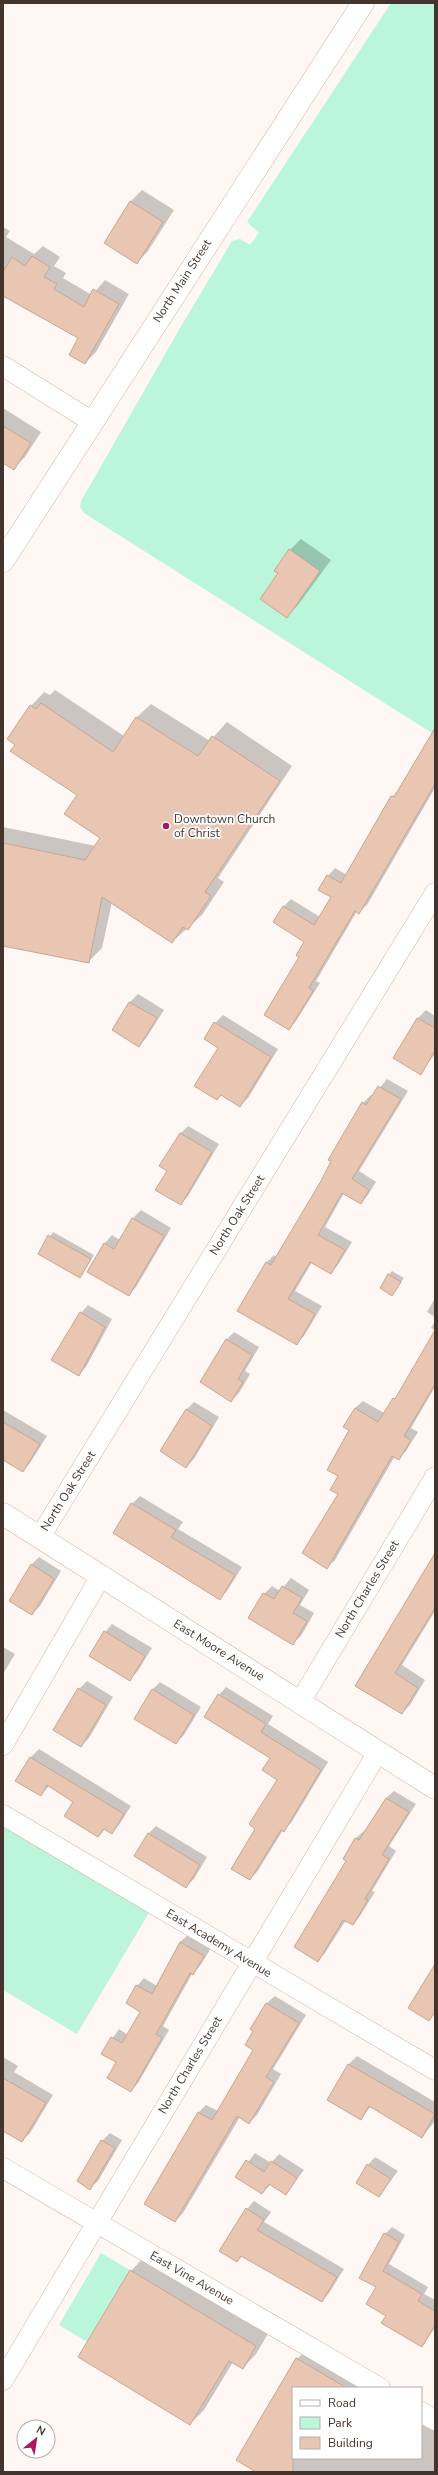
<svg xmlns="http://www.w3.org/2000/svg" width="438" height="2475" font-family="'Nunito Sans',sans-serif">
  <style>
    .green { fill: #bbf6db }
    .shadow { fill: #0003 }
    .building { fill: #e9c6b1; stroke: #c8a692 }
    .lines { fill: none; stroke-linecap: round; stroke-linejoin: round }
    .minor-casing { stroke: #d7b5a1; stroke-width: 21 }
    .tertiary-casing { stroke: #d7b5a1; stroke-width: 23 }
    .minor { stroke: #fff; stroke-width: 20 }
    .tertiary { stroke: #fff; stroke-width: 22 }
    .poi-dot { fill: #a7195b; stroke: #fff; stroke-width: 1.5 }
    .labels { text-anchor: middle; stroke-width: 3.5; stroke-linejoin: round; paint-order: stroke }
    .street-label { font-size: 12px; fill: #43352d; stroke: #fff }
    .poi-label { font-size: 12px; fill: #43352d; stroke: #fff; text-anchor: start }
  </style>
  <rect width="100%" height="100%" fill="#fef7f3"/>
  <g class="green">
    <path d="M391,3H435V735L84,513L80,507L81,501L180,328L232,241L240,239L250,245L259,233L247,222Z"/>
    <path d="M3,1824L150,1911L77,2034L3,1990Z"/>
    <path d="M101,2253L130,2270L87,2342L59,2325Z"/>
  </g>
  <g class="shadow">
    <path d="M142,190L174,210L148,251L137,263L105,243L131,201Z"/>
    <path d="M3,227L10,231L6,237L34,254L43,246L60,257L54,266L66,273L63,278L92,295L105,280L129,294L96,352L85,363L79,338L6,296L3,299Z"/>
    <path d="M3,408L41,432L25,457L14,468L3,462Z"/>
    <path d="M301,539L331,560L298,605L287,616L279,572L290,550Z"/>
    <path d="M55,690L124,736L137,717L151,704L210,741L227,722L292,766L218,878L224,882L202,915L172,942L112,902L102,948L88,962L3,945V827L96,846L101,838L78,795L16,744L31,706L44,692L50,695Z"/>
    <path d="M435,733V788L367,905L359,912L357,911L316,981L320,983L296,1021L289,1029L300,957L306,941L284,906L291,899L320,917L332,897L328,876L335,868L347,875L392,797L400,789Z"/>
    <path d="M138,994L164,1010L146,1038L139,1046L113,1030L130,1002Z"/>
    <path d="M426,1010L435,1016V1054L420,1073L394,1058L418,1018Z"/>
    <path d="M223,1015L278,1049L248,1098L240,1106L222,1094L217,1099L220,1048L215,1023Z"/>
    <path d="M387,1079L408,1091L359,1171L376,1182L368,1195L361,1203L344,1193L325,1227L352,1242L338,1265L330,1273L312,1262L295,1291L322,1306L304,1336L296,1344L266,1263L274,1255L277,1257L322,1181L332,1161L329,1159L363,1103L371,1095L373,1096Z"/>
    <path d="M188,1126L219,1144L188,1196L181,1204L168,1171L180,1134Z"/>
    <path d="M141,1210L171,1228L136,1287L128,1295L89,1272L105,1243L112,1235L120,1240L133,1218Z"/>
    <path d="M53,1232L94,1255L80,1277L39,1253Z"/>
    <path d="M392,1271L404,1278L392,1294L388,1275Z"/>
    <path d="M435,1298V1317L427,1312Z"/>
    <path d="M88,1305L112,1319L86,1367L78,1375L81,1313Z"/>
    <path d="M435,1321V1330L431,1328Z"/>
    <path d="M234,1332L259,1347L245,1371L250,1374L239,1393L231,1401L226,1340Z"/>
    <path d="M435,1332V1387L411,1428L418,1432L406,1451L398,1459L395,1456L335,1560L327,1567L339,1494V1475L355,1408L363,1401L384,1413L401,1391Z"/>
    <path d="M194,1402L219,1417L194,1459L186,1467V1410Z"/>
    <path d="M3,1410L47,1436L30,1463L23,1471L3,1459Z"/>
    <path d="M140,1496L183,1522L178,1529L242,1567L227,1591L220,1598L132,1504Z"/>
    <path d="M435,1555V1611L402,1665L425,1680L410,1705L402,1713L356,1685Z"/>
    <path d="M39,1557L61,1571L40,1606L32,1614L31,1565Z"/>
    <path d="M291,1578L309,1590L300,1605L314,1613L301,1636L293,1643L264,1594L272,1586L280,1591Z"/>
    <path d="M112,1624L152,1648L137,1672L130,1679L105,1632Z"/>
    <path d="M3,1647L15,1654L3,1674Z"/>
    <path d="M87,1681L113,1697L89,1738L81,1746L79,1689Z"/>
    <path d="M160,1682L201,1707L184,1735L176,1743L152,1690Z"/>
    <path d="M226,1687L273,1716L268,1724L328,1762L291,1823L283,1830L257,1872L249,1879L257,1828L278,1779L271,1758L219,1695Z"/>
    <path d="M39,1749L131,1806L119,1825L112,1833L105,1829L98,1836L74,1802L49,1786L41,1795L17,1781L31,1757Z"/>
    <path d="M394,1791L416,1804L389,1846L396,1851L372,1891L375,1892L360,1916L353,1924L346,1920L325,1953L318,1960L347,1860L344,1858L356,1838L364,1831L366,1832L386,1798Z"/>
    <path d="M156,1826L207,1857L194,1879L186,1886L135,1855L149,1833Z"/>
    <path d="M188,1935L211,1948L200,1966L192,1974L163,2026L169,2030L138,2083L131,2090L117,2062L102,2053L119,2029L128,2035L142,2011L137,1986L144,1978L157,1986L180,1942Z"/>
    <path d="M275,1996L306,2015L273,2069L281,2074L257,2115L249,2122L240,2117L183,2213L175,2221L146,2204L199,2112L206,2105L218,2111L255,2050V2030L252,2029L267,2003Z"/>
    <path d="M357,2056L435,2102V2121L422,2137L371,2106L361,2119L328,2100L349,2064Z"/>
    <path d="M3,2057L18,2066L14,2072L53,2095L30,2133L22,2141L3,2121Z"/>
    <path d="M110,2133L122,2140L98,2181L90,2188L102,2141Z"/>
    <path d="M255,2153L271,2163L279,2154L304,2170L286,2194L271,2184L262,2193L237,2177Z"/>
    <path d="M375,2157L398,2171L379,2196L368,2165Z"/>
    <path d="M254,2201L271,2212L264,2222L344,2269L329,2293L322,2301L243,2255L237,2261L247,2209Z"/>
    <path d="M392,2227L405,2235L389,2264L428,2287L424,2294L435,2300V2328L422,2345L387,2315L377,2287L385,2234Z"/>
    <path d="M144,2257L269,2332L256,2354L243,2368L233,2362L204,2410L190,2424L131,2271Z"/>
    <path d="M308,2348L376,2388H293V2458H421V2414L435,2422V2472H258L297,2359Z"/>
  </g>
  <g class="building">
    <path d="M130,201L163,222L137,264L104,243Z"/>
    <path d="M32,256L50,267L44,277L57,284L54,289L84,307L93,289L119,304L85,364L69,355L78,338L3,296V272L12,257L25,266Z"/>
    <path d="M3,426L31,443L14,470L3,463Z"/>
    <path d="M289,549L320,571L287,618L260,599L278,573L274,571Z"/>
    <path d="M41,703L113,752L136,717L198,756L212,736L280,781L205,892L211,896L188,930L183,927L172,943L102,897L89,963L3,946V843L85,860L100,838L64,814L77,795L10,751L15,745L7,739L30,705L36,709Z"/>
    <path d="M435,728V784L359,914L355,911L309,988L313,991L289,1030L264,1015L299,957L296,955L304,942L273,922L283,906L314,925L331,897L318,890L327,875L341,883L391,796L394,797Z"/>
    <path d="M129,1002L157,1018L139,1047L112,1030Z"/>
    <path d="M417,1018L435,1028V1050L421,1075L393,1058Z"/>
    <path d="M214,1022L271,1057L240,1107L221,1095L217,1100L194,1086L218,1048L204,1039Z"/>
    <path d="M378,1086L401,1099L352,1179L369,1190L361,1204L342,1193L318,1235L345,1250L331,1274L310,1262L288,1299L315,1314L297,1345L237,1311L266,1262L271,1265L321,1181L331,1161L328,1160L362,1102L366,1105Z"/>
    <path d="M180,1133L212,1152L181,1205L155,1190L167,1171L159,1166Z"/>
    <path d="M132,1218L164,1236L129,1296L87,1272L104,1243L114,1249Z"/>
    <path d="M48,1235L91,1259L80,1278L38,1254Z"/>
    <path d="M388,1274L401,1282L392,1296L380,1288Z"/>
    <path d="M80,1312L105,1327L79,1376L51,1360Z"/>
    <path d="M435,1330V1384L404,1436L411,1440L399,1460L392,1456L327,1569L302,1553L338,1494L330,1490L338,1476L327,1470L349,1430L343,1427L355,1408L378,1422L393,1398L395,1399Z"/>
    <path d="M226,1339L252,1355L238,1379L243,1382L231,1402L200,1382Z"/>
    <path d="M186,1409L212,1426L186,1468L160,1451Z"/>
    <path d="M3,1422L40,1444L23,1472L3,1460Z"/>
    <path d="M131,1503L176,1530L171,1537L235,1575L220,1600L113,1533Z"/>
    <path d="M435,1553V1608L395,1673L418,1688L402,1714L355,1686Z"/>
    <path d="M31,1564L54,1579L32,1615L9,1601Z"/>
    <path d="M282,1586L302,1598L293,1613L307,1621L293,1645L248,1618L263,1593L274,1599Z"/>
    <path d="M104,1631L145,1656L130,1681L89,1656Z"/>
    <path d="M78,1688L106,1705L81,1747L53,1730Z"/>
    <path d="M152,1689L194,1715L176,1744L134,1719Z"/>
    <path d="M218,1694L266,1724L261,1732L321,1770L284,1832L281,1830L250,1880L231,1869L255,1829L249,1824L277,1780L262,1770L270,1758L204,1717Z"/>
    <path d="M30,1757L124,1814L112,1834L104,1829L98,1837L64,1816L73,1802L47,1785L41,1796L15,1781Z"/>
    <path d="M386,1798L409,1812L382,1855L389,1859L365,1899L368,1900L353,1925L343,1920L318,1962L294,1947L346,1861L343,1859L355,1838L359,1840Z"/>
    <path d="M148,1833L200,1865L186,1888L134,1856Z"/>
    <path d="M180,1942L204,1956L193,1975L190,1973L156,2034L162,2038L131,2092L107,2078L116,2062L101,2054L111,2037L122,2043L140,2012L126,2003L136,1985L152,1994Z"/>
    <path d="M435,1964V2012L429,2021L408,2008Z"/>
    <path d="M266,2003L299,2023L266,2077L274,2082L249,2124L237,2116L175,2222L144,2204L198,2112L212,2120L253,2050L245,2045L253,2031L250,2029Z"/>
    <path d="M348,2064L435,2114L422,2138L369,2106L361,2120L327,2100Z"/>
    <path d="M3,2078L46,2103L22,2142L3,2131Z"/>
    <path d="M101,2140L115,2148L90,2190L77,2181Z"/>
    <path d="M246,2160L264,2172L271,2161L297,2178L286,2195L269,2184L262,2194L235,2177Z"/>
    <path d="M367,2164L391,2179L379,2197L356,2183Z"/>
    <path d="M246,2208L264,2220L257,2230L337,2277L322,2302L241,2256L237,2262L219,2251Z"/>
    <path d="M384,2233L399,2242L383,2271L422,2294L418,2301L435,2311V2325L422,2347L381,2323L386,2316L366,2304L376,2287L359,2278Z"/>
    <path d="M130,2270L256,2346L243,2369L229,2361L190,2425L78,2357Z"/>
    <path d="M296,2358L347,2388H293V2472H256L236,2460Z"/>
  </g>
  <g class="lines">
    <defs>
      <g id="minor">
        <path d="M3,366L91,421"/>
        <path d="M40,1537L435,893"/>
        <path d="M300,1702L435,1477"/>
        <path d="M3,1745L101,1576"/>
        <path d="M3,1815L435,2070"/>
        <path d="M3,2168L380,2388"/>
        <path d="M3,2380L378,1752"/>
        <path d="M421,2412L435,2420"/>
      </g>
      <g id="tertiary">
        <path d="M3,561L363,3"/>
        <path d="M3,1514L435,1788"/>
      </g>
    </defs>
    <use href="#minor" class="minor-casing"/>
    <use href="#tertiary" class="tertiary-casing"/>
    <use href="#minor" class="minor"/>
    <use href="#tertiary" class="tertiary"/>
  </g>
  <circle class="poi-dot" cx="166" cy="826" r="4"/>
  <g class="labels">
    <g class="street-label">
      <text transform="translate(182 281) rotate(-57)" y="4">North Main Street</text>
      <text transform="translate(237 1215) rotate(-58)" y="4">North Oak Street</text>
      <text transform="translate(68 1491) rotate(-58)" y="4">North Oak Street</text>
      <text transform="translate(367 1589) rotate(-59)" y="4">North Charles Street</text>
      <text transform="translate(219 1650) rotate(32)" y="4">East Moore Avenue</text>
      <text transform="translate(219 1943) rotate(31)" y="4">East Academy Avenue</text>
      <text transform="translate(190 2065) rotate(-59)" y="4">North Charles Street</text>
      <text transform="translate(192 2278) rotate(30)" y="4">East Vine Avenue</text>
    </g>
    <g class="poi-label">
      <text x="174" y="823">Downtown Church<tspan x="174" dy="14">of Christ</tspan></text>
    </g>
  </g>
  <rect width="438" height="2475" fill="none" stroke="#43352d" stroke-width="8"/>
  <rect x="292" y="2387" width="130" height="72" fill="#ffffff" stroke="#b4aeab"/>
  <rect x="300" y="2400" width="20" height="6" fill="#ffffff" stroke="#b4aeab"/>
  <text x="328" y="2407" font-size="12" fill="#43352d">Road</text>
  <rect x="300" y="2417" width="20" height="12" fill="#bbf6db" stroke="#b4aeab"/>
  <text x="328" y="2427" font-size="12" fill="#43352d">Park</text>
  <rect x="300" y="2437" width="20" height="12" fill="#e9c6b1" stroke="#b4aeab"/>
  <text x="328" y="2447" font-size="12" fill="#43352d">Building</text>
  <g transform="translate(36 2439) rotate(30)"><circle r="19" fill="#ffffff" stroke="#b4aeab"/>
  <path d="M0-3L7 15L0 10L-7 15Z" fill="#a7195b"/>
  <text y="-6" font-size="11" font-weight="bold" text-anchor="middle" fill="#43352d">N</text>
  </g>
</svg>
